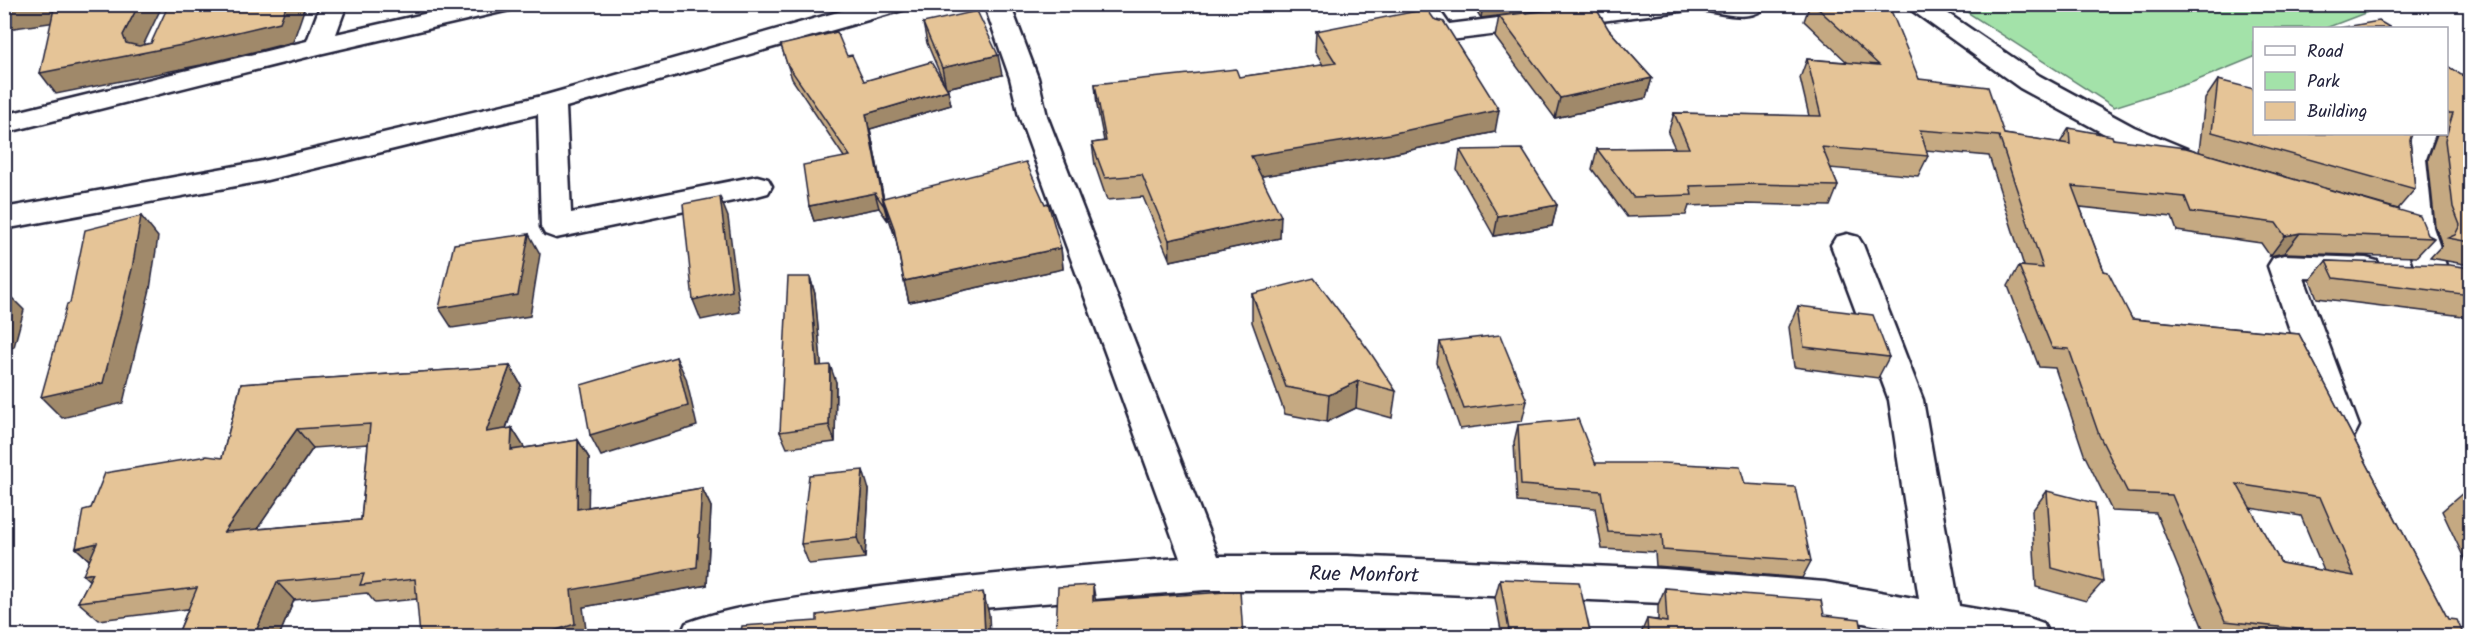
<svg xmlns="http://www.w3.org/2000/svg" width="2475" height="641" font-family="Kalam,sans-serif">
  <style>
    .green { fill: #a3e2a9; stroke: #628272; stroke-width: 1.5 }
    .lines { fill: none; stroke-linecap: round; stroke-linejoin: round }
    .street-casing { stroke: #22223b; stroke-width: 5 }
    .street { fill: #fff; fill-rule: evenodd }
    .wall { fill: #c5a982; stroke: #22223b; stroke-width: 1.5; fill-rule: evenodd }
    .shaded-wall { fill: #a0896a; stroke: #22223b; stroke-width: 1.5 }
    .building { fill: #e5c497; stroke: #22223b; stroke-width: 1.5; fill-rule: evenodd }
    .labels { text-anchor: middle; stroke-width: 5; stroke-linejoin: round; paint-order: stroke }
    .street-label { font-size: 21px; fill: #22223b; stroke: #fff }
  </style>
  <rect width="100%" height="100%" fill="#fff"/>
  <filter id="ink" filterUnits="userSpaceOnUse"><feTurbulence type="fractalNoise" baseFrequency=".0167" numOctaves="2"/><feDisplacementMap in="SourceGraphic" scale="12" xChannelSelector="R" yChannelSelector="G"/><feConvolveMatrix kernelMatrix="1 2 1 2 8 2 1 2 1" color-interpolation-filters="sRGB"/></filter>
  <g filter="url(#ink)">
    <path class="green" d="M1956,5H2386L2326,28H2254V57L2193,82L2114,107Z"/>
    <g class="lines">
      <defs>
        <g id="street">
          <path d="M321,4H347L336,34L468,4H518L514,9L319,54L4,133V115L307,41Z"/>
          <path d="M866,4H910L906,9L566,107L571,213L757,176L768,179L772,186L768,193L757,196L556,238L545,234L541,227L538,114L263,181L4,229V208L263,161L546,95Z"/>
          <path d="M984,4H1010L1038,78L1047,116L1218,556H1346L1664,569L1825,582L1919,599L1889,400L1831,245L1836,237L1847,234L1858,237L1863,245L1923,400L1959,606L2029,618L2043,623L2049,636H1935L1825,616L1664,603L1346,590H1205L969,609L776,636H680L686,623C738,604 796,599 850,591C960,576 1070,567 1180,558L1019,116L1010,78Z"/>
          <path d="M1409,4H1435L1449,24L1613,4H1768C1751,28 1711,7 1689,10C1607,20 1524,31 1442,41L1433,39Z"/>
          <path d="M1903,4H1934L2040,76L2134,127L2199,154L2204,161L2199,168L2189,171L2114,139L2020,88Z"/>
          <path d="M2407,134H2435L2426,159L2433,227L2448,271L2443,279L2432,282L2421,279C2406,253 2394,190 2396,160C2397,152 2403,142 2407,134Z"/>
          <path d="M2284,255L2366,258L2377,261L2382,269L2377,277L2366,280L2304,278L2359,426L2354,436L2341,440L2328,436L2323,426L2268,266L2273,258Z"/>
        </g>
      </defs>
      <use href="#street" class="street-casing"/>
      <use href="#street" class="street"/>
    </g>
    <g class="wall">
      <path d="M1472,4H1578V6L1481,18Z"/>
      <path d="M1810,4H1880L1919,79L2004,134L2060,143L2069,128L2113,139L2434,238L2416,257L2284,253L2270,256L2261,243L2177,231L2172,217L2080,207L2104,271L2132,319L2299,334L2448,619L2464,636H2206L2156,513L2112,511L2084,454L2055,368L2039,367L2008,286L2019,266H2024L1989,156L1926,150L1928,156L1918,176L1830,168L1838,186L1830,206L1744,204L1689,206L1686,215L1627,217L1592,169L1597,149L1675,148L1668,133L1674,113L1809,116L1800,78L1807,59L1847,62L1804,21ZM2250,508L2301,516L2324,571L2281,563Z"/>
      <path d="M1499,16L1609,30L1652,78L1646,98L1555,118L1495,37Z"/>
      <path d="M923,23L1002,75L947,88L951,105L870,129L888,221L879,208L814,221L809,206L844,157L792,79L781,45L847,56L864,81H943L927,43Z"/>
      <path d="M1316,31L1495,132L1387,155L1261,176L1280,238L1170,261L1143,197L1107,200L1095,165L1092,143L1104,141L1097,106L1095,84L1239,77L1323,65L1315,52Z"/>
      <path d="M2446,65L2470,81V265L2430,258L2442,245L2435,226L2428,159L2437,134H2446Z"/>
      <path d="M2218,80L2410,140L2415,189L2398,209L2199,152L2205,99Z"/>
      <path d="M1460,150L1557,205L1552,226L1494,236L1457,170Z"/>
      <path d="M883,198L1061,248L1063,269L909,302L904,281L896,240L889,219Z"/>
      <path d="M2326,261L2470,268V330L2463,316L2317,298L2310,280Z"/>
      <path d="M810,277L815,294L821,366L836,382L835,442L787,448L780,432Z"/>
      <path d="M1252,294L1396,391L1392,418L1356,408L1327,422L1285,414L1252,322Z"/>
      <path d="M1798,306L1889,357L1878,378L1794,367L1789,327Z"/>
      <path d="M1440,342L1527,401L1522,421L1460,429L1437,363Z"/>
      <path d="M510,366L521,385L506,429L512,428L524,448L578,440L589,458L588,507L702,488L711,507L707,585L583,607L417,599L375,603L367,593L294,600L279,636H177L188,609L99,620L78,602L89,581V560L76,548L91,508L222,458L241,384ZM368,444L361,520L257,529L313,448Z"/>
      <path d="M1518,425L1595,464L1745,484L1811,561L1802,578L1656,566L1655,552L1602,549L1595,508L1517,502L1514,442Z"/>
      <path d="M869,490L865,558L809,564L801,544Z"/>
      <path d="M2047,491L2103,582L2086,601L2036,587L2032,511Z"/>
      <path d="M2464,492L2470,493V571L2442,511Z"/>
      <path d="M1500,579L1591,636H1502L1495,598Z"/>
      <path d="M1665,588L1863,636H1640L1647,619L1658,620V605Z"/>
      <path d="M1096,601L1243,636H1057L1056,630Z"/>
    </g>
    <g class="shaded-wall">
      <path d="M21,4H60L71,20L7,29L9,32L4,39V7Z"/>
      <path d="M139,4H163L139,54L287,4H306L293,42L201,65L56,94L40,73L123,35Z"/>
      <path d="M1483,4H1578V6L1481,18Z"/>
      <path d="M998,55L1002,75L946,88L942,68Z"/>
      <path d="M1652,78L1646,98L1555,118L1560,98Z"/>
      <path d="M948,90L951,105L870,129L888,221L884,206L866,114Z"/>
      <path d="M1499,110L1495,132L1387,155L1251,178V156Z"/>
      <path d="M875,193L879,208L814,221L809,206Z"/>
      <path d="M720,197L728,217L740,312L701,320L693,300Z"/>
      <path d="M1557,205L1552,226L1494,236L1498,216Z"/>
      <path d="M141,216L158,237L150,289L123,403L62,418L41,397Z"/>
      <path d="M1281,216L1280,238L1170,261L1169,240Z"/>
      <path d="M2300,233L2284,253L2270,256L2285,236Z"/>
      <path d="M529,234L540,254L530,316L452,328L439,308Z"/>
      <path d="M1061,248L1063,269L909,302L904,281Z"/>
      <path d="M810,277L815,294L823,384L817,366Z"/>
      <path d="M4,290L24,310L14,347L5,350L4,352Z"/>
      <path d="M676,357L686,378L697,426L601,456L590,435Z"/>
      <path d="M830,365L836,382L835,442L829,425Z"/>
      <path d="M510,366L521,385L498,451L486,432Z"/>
      <path d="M1358,381L1356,408L1327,422L1329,395Z"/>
      <path d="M512,428L524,447L523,469L511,450Z"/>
      <path d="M297,429L313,448L242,551L224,532Z"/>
      <path d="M578,440L589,458L588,527L577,509Z"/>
      <path d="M863,470L869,490L865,558L857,538Z"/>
      <path d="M702,488L711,507L707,585L583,607L587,636H538L571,590Z"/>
      <path d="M97,543V567L76,548Z"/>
      <path d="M93,573L103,593L83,575Z"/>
      <path d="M277,582L294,600L279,636H254Z"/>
      <path d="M1093,585L1096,603L1093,601Z"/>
      <path d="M983,592L989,614L990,636H985Z"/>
      <path d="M497,628L504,636H476Z"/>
    </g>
    <g class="building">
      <path d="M4,4H21L4,7Z"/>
      <path d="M55,4H139L123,35L126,43L139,46L151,43L169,4H287L280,22L187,44L40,73Z"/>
      <path d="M1813,4H1880L1892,13L1919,79L1988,87L2004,134L2070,144L2069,128L2112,136L2113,139L2186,148L2420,216L2428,235L2434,238L2300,233L2285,236L2276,223L2191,212L2185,197L2072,186L2104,271L2108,272L2132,319L2299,334L2448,619L2457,620L2464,636H2333L2332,633L2225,621L2172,495L2128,493L2099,435L2069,349L2052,348L2019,266L2043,268L1999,136L1920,130L1928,156L1822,147L1838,186L1751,184L1690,186L1692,195L1633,197L1597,149L1689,148L1674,113L1821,116L1807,59L1879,65ZM2237,484L2320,497L2354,576L2281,563Z"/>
      <path d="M1594,5L1609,30L1652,78L1560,98L1499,16Z"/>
      <path d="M1427,9L1434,19L1444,22L1499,110L1390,134L1251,156L1281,216L1169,240L1142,175L1105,178L1092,143L1106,141L1095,84L1236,69L1239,77L1336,63L1316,31Z"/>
      <path d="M977,11L998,55L942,68L923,23Z"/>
      <path d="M2379,21L2391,28H2340Z"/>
      <path d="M837,32L847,56L852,55L864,81L931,62L948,90L866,114L884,206L875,193L809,206L803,165L850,156L787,64L781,45Z"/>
      <path d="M2446,65L2470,81V242L2448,238L2455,235L2460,225L2453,207L2445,140L2453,113H2446Z"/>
      <path d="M2218,80L2254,89V134H2412L2410,140L2415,189L2212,132Z"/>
      <path d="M1522,149L1557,205L1498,216L1460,150Z"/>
      <path d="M1026,162L1045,204L1048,203L1061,248L904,281L894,228L883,198Z"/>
      <path d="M720,197L732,291L693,300L683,204Z"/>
      <path d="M141,216L132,269L103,383L41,397L67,304L70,303L85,230Z"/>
      <path d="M529,234L518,295L439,308L454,244Z"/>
      <path d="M2326,261L2450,265L2470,268V295L2334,278Z"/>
      <path d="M788,277H810L817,366L830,365L829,425L780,432Z"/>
      <path d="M1314,278L1370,352L1396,391L1358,381L1329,395L1286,387L1252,294Z"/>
      <path d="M1798,306L1873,315L1889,357L1804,347Z"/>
      <path d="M1500,335L1527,401L1464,409L1440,342Z"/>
      <path d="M676,357L688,406L590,435L581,385Z"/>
      <path d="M510,366L486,432L512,428L511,450L578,440L577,509L702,488L697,567L571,590L575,624L538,636H498L497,628L476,636H420L415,579L360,585L364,574L277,582L254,636H177L197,588L78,602L93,573L83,575L97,543L76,548L83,510L91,508L105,473L207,456L222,458L241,384ZM370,424L361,520L224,532L297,429Z"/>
      <path d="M1578,419L1596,465L1595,463H1663L1740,467L1745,484L1795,487L1811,561L1663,550L1662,535L1608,532L1601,491L1521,485L1518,425Z"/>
      <path d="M863,470L857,538L801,544L809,475Z"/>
      <path d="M2047,491L2095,503L2103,582L2052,568Z"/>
      <path d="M2464,492L2470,493V504Z"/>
      <path d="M1500,579L1579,582L1591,636H1510Z"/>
      <path d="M1093,585V601L1240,591L1243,636H1075L1078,629L1056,630L1058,587Z"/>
      <path d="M1665,588L1821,600L1824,615L1860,619L1863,636H1648L1647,619L1667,622Z"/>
      <path d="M983,592L985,636H740L742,626L817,621V615Z"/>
    </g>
  </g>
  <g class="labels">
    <g class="street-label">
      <text transform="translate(1364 574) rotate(1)" y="7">Rue Monfort</text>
    </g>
  </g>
  <rect width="2475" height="641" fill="none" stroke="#fff" stroke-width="24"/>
  <rect x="12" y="12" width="2451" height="617" fill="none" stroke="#22223b" stroke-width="2" filter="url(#ink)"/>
  <rect x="2253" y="27" width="195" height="108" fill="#ffffff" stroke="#a7a7b1" stroke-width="1.5"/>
  <rect x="2265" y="46" width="30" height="9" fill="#ffffff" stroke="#a7a7b1" stroke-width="1.5"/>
  <text x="2307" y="57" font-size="18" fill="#22223b">Road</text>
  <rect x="2265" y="72" width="30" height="18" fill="#a3e2a9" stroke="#a7a7b1" stroke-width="1.5"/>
  <text x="2307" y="87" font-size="18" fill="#22223b">Park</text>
  <rect x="2265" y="102" width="30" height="18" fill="#e5c497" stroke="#a7a7b1" stroke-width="1.5"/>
  <text x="2307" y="117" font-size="18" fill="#22223b">Building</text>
</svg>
